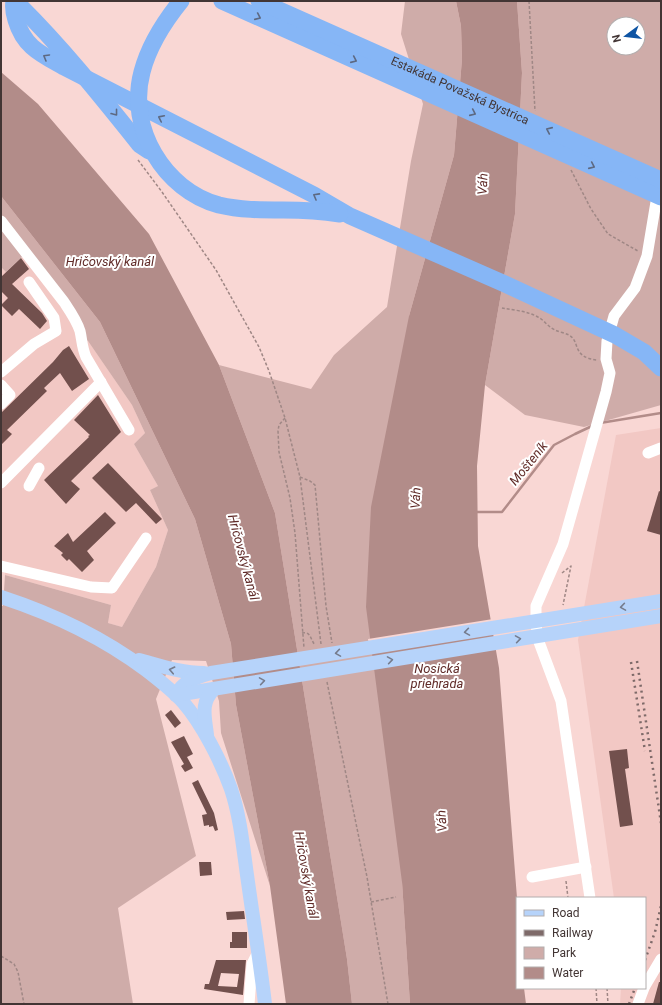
<svg xmlns="http://www.w3.org/2000/svg" width="662" height="1005" font-family="Roboto,sans-serif">
  <style>
    .built { fill: #f2c8c4 }
    .green { fill: #cfaca9; fill-rule: evenodd }
    .water { fill: #b28c89 }
    .pier { fill: #f9d7d4 }
    .lines { fill: none; stroke-linecap: round; stroke-linejoin: round }
    .stream { stroke: #b28c89; stroke-width: 2.5 }
    .building { fill: #72504d; fill-rule: evenodd }
    .path { stroke: #9f8785; stroke-width: 1.5; stroke-dasharray: 3 2; stroke-linecap: butt }
    .minor { stroke: #fff; stroke-width: 11 }
    .major { stroke: #b6d3fa; stroke-width: 14 }
    .highway { stroke: #86b6f6; stroke-width: 17 }
    .rail { stroke: #7e6a69; stroke-width: 2.5; stroke-dasharray: 2 4; stroke-linecap: butt }
    .oneway { stroke: #5d6982 }
    .oneway2 { stroke: #767c8d }
    .labels { text-anchor: middle; stroke-width: 4; stroke-linejoin: round; paint-order: stroke }
    .street-label { font-size: 12px; fill: #423534; stroke: #fff }
    .water-label { font-size: 13px; font-style: italic; fill: #612c29; stroke: #fff }
  </style>
  <rect width="100%" height="100%" fill="#f9d7d4"/>
  <g class="built">
    <path d="M24,256L75,326L77,336L88,341L132,405L145,433L134,444L158,486L150,490L168,530L156,567L122,627L108,623L111,605L5,575V571L1,570V267L6,272Z"/>
    <path d="M661,428V1004H620L621,988H645V898H614L578,640L616,435Z"/>
  </g>
  <g class="green">
    <path d="M405,1H456L461,26L462,59L454,155L409,316L402,882L410,1004H352L347,959L275,513L219,365L311,389L334,355L387,307L411,161L423,104L401,34Z"/>
    <path d="M517,1H661V405L584,427L525,415L485,385L515,214L522,73ZM614,24H638V48H614Z"/>
    <path d="M1,196L100,322L195,519L231,644L236,705L270,886L221,733L219,701L206,661L172,660L156,699L196,856L118,908L133,1004H1V606H3L5,575L111,605L108,623L122,627L156,567L168,530L150,490L158,486L134,444L145,433L132,405L88,341L77,336L75,325L23,256L6,272L1,267Z"/>
  </g>
  <g class="water">
    <path d="M456,1H517L522,73L515,214L485,385L477,466L478,546L499,668L517,898V988H524L526,1004H410L402,882L366,607L371,507L409,316L454,155L462,59L461,26Z"/>
    <path d="M1,72L38,104L149,234L219,365L275,513L347,959L352,1004H286L270,886L236,705L231,644L195,519L100,322L1,196Z"/>
  </g>
  <path class="pier" d="M493,619L495,633L370,653L368,639Z"/>
  <g class="lines">
    <g class="stream">
      <path d="M600,423L661,413"/>
      <path d="M475,512H502L554,445L575,434L592,426"/>
    </g>
  </g>
  <g class="building">
    <path d="M21,258L29,269L12,284L42,313L47,321L40,329L19,309L12,316L1,305L8,298L1,291V277Z"/>
    <path d="M69,346L89,379L72,391L60,373L44,388L47,391L7,430L12,434L1,445V413L53,362L63,350Z"/>
    <path d="M98,395L121,432L71,481L80,489L66,504L44,480L89,437L88,436L90,435L74,420Z"/>
    <path d="M108,463L162,519L156,524L136,503L126,512L92,478Z"/>
    <path d="M659,491L661,492V535L647,531Z"/>
    <path d="M105,512L116,523L87,551L94,560L82,572L69,559L67,561L61,555L63,553L54,546L68,533L73,542Z"/>
    <path d="M171,710L181,723L175,728L165,715Z"/>
    <path d="M184,736L193,754L187,757L193,768L185,772L181,766L184,764L171,742Z"/>
    <path d="M627,749L629,768L625,769L633,825L620,827L609,751Z"/>
    <path d="M198,780L214,813L218,830L215,831L213,826L209,827V825L204,826L202,815L207,814L192,783Z"/>
    <path d="M199,862H211L212,875L200,876Z"/>
    <path d="M244,911L245,919L227,920L226,912Z"/>
    <path d="M232,932H247V948H230V942H232Z"/>
    <path d="M216,960H246L243,995L204,989L205,984H209ZM221,973L239,974L237,987L218,986Z"/>
    <path d="M659,982H661V1004H653Z"/>
  </g>
  <g class="lines">
    <g class="path">
      <path d="M529,1L535,111"/>
      <path d="M138,160L162,192L216,270L259,347L269,371L285,418L300,477L321,644"/>
      <path d="M571,170L591,209L608,234L638,251"/>
      <path d="M502,308C513,310 527,311 538,317C544,320 548,327 555,330C559,332 565,333 569,335C581,342 571,357 597,360"/>
      <path d="M285,418L279,425L278,431L279,452L290,498L295,533L304,648"/>
      <path d="M300,477L310,481L315,485L326,606L332,643"/>
      <path d="M562,573L571,566L563,605"/>
      <path d="M302,633C311,631 310,639 315,645"/>
      <path d="M327,682L367,877L388,1004"/>
      <path d="M566,881L568,898"/>
      <path d="M371,902L396,897"/>
      <path d="M1,956L14,964L18,972L24,1004"/>
      <path d="M596,988L597,1004"/>
      <path d="M607,988L608,1004"/>
    </g>
    <g class="minor">
      <path d="M1,221L64,302C70,311 77,321 80,331C82,340 82,348 86,357L129,430"/>
      <path d="M1,372L34,344L56,331L54,318L29,282"/>
      <path d="M1,385L10,395L1,404"/>
      <path d="M648,453L661,448"/>
      <path d="M1,483L101,382"/>
      <path d="M29,486L39,468"/>
      <path d="M1,566L91,587L112,588L146,538"/>
      <path d="M532,877L586,867"/>
      <path d="M590,898L561,701L539,642L536,625V606L563,544L606,392L610,373L606,359L607,341L614,316L635,288L647,256L658,190"/>
      <path d="M645,986L661,959"/>
      <path d="M249,1004L252,964L258,952"/>
      <path d="M638,1004L644,988"/>
    </g>
    <g class="major">
      <path d="M1,597C53,614 102,637 146,670C159,680 172,690 183,702C202,724 221,761 231,789C240,816 243,846 247,875C253,918 260,961 265,1004"/>
      <path d="M139,660C161,666 181,673 204,673"/>
      <path d="M176,695C183,681 197,677 211,673L661,601"/>
      <path d="M176,695L661,616"/>
      <path d="M207,735C205,717 200,703 214,689"/>
    </g>
    <g class="highway">
      <path d="M14,1C13,7 14,14 16,20C24,47 41,54 64,67L314,195L350,216L505,284L615,335L644,352L661,368"/>
      <path d="M15,1C61,46 100,95 140,145L149,151"/>
      <path d="M181,1C164,22 149,45 142,72C127,128 164,190 219,205C240,210 261,210 283,210C302,210 321,211 340,214"/>
      <path d="M222,1L661,197"/>
      <path id="s1" d="M259,1L661,180"/>
    </g>
    <g class="rail">
      <path d="M637,661L661,823"/>
      <path d="M631,662L645,751"/>
      <path d="M645,960L655,932L661,906"/>
      <path d="M629,1004L635,988"/>
    </g>
  </g>
  <defs><path id="oneway-chevron" d="M-2-3.5L2.5 0L-2 3.5" fill="none" stroke-width="1.6" stroke-linecap="round" stroke-linejoin="round"/></defs>
  <g class="oneway">
    <use href="#oneway-chevron" transform="translate(258 17) rotate(24)"/>
    <use href="#oneway-chevron" transform="translate(46 57) rotate(-150)"/>
    <use href="#oneway-chevron" transform="translate(354 60) rotate(24)"/>
    <use href="#oneway-chevron" transform="translate(115 113) rotate(52)"/>
    <use href="#oneway-chevron" transform="translate(473 113) rotate(24)"/>
    <use href="#oneway-chevron" transform="translate(161 118) rotate(-154)"/>
    <use href="#oneway-chevron" transform="translate(549 130) rotate(-156)"/>
    <use href="#oneway-chevron" transform="translate(592 166) rotate(24)"/>
    <use href="#oneway-chevron" transform="translate(316 196) rotate(-151)"/>
  </g>
  <g class="oneway2">
    <use href="#oneway-chevron" transform="translate(623 607) rotate(171)"/>
    <use href="#oneway-chevron" transform="translate(467 632) rotate(171)"/>
    <use href="#oneway-chevron" transform="translate(518 639) rotate(-9)"/>
    <use href="#oneway-chevron" transform="translate(338 653) rotate(171)"/>
    <use href="#oneway-chevron" transform="translate(390 660) rotate(-9)"/>
    <use href="#oneway-chevron" transform="translate(172 670) rotate(-168)"/>
    <use href="#oneway-chevron" transform="translate(262 681) rotate(-9)"/>
  </g>
  <g class="labels">
    <g class="street-label">
      <text dy="4" stroke="none"><textPath href="#s1" startOffset="220">Estakáda Považská Bystrica</textPath></text>
    </g>
    <g class="water-label">
      <text transform="translate(482 184) rotate(-88)" y="5">Váh</text>
      <text x="110" y="266">Hričovský kanál</text>
      <text transform="translate(528 463) rotate(-51)" y="5">Mošteník</text>
      <text transform="translate(415 498) rotate(-87)" y="5">Váh</text>
      <text transform="translate(244 557) rotate(75)" y="5">Hričovský kanál</text>
      <text x="437" y="673">Nosická<tspan x="437" dy="15">priehrada</tspan></text>
      <text transform="translate(441 821) rotate(-94)" y="5">Váh</text>
      <text transform="translate(307 875) rotate(80)" y="5">Hričovský kanál</text>
    </g>
  </g>
  <rect width="662" height="1005" fill="none" stroke="#423534" stroke-width="4"/>
  <rect x="516" y="897" width="130" height="92" fill="#ffffff" stroke="#b3aeae"/>
  <rect x="524" y="910" width="20" height="6" fill="#b6d3fa" stroke="#b3aeae"/>
  <text x="552" y="917" font-size="12" fill="#423534">Road</text>
  <rect x="524" y="930" width="20" height="6" fill="#7e6a69" stroke="#b3aeae"/>
  <text x="552" y="937" font-size="12" fill="#423534">Railway</text>
  <rect x="524" y="947" width="20" height="12" fill="#cfaca9" stroke="#b3aeae"/>
  <text x="552" y="957" font-size="12" fill="#423534">Park</text>
  <rect x="524" y="967" width="20" height="12" fill="#b28c89" stroke="#b3aeae"/>
  <text x="552" y="977" font-size="12" fill="#423534">Water</text>
  <g transform="translate(626 36) rotate(255)"><circle r="19" fill="#ffffff" stroke="#b3aeae"/>
  <path d="M0-3L7 15L0 10L-7 15Z" fill="#0f55a4"/>
  <text y="-6" font-size="11" font-weight="bold" text-anchor="middle" fill="#423534">N</text>
  </g>
</svg>
